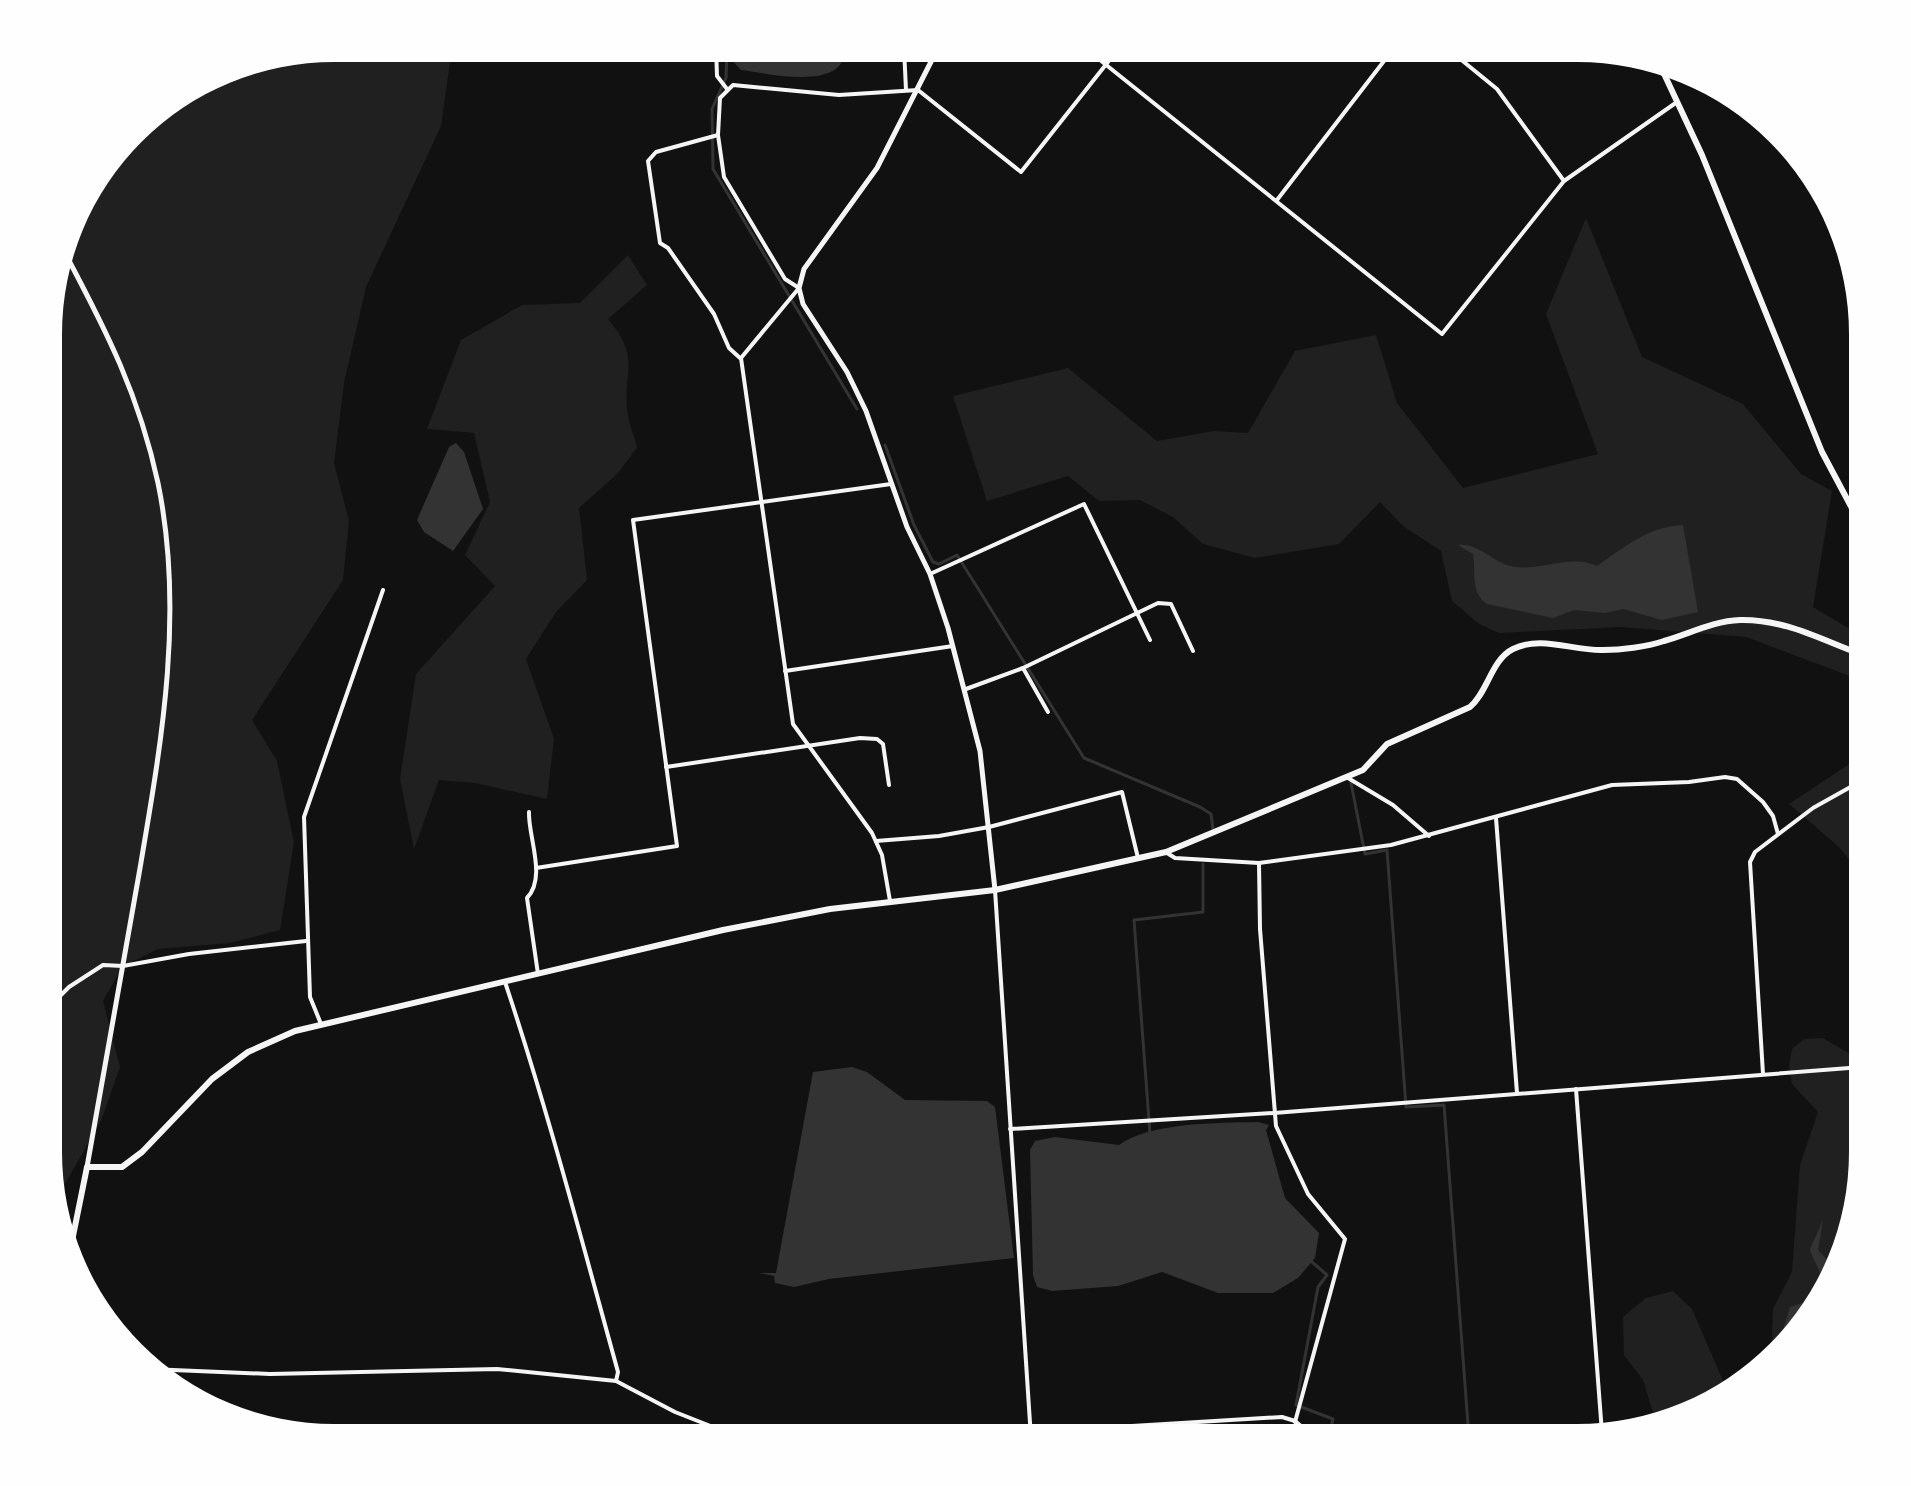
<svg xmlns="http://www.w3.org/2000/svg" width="1911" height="1486" font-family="'DM Sans',sans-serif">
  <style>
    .green { fill: #202020 }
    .water { fill: #333 }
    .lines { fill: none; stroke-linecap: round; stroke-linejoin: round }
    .stream { stroke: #333; stroke-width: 3 }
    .minor { stroke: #f5f5f5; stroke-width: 4 }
    .tertiary { stroke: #f5f5f5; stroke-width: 5 }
    .secondary { stroke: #f5f5f5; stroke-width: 6 }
  </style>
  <rect width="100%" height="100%" fill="#111"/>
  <g class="green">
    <path d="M334,48H452L441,126L366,287L344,383L334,463L349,521L343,580L252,720L277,761L294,842L280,930L230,943L158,949L123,966L103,1001L120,1067L101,1121L59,1194L57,1203L49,1171L51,297L86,192L146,119L242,63Z"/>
    <path d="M1586,218L1642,357L1743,404L1801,474L1832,491L1813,607L1863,637V690L1847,675L1746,637L1621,627L1499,633L1479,624L1452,601L1441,551L1403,526L1380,502L1339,544L1255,558L1203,544L1173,517L1140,500L1099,501L1068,476L987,501L953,396L1068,368L1157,441L1214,431L1248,433L1295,351L1376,335L1397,403L1463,488L1598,454L1546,314Z"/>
    <path d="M628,255L647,285L608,319C643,360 621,373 628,416C630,427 635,437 637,448L617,474L579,508L587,580L556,612L526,659L554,739L547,799L475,783L439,780L414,849L400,779L416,674L495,586L465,555L490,502L474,433L427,429L461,340L522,305L580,303Z"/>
    <path d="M1863,755V876L1838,846L1789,804Z"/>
    <path d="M1823,1038L1862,1061V1171L1841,1262L1792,1341L1771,1356L1773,1309L1792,1272L1800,1165L1818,1112L1792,1084L1789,1065L1792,1049L1804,1039Z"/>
    <path d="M1673,1291L1692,1309L1726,1388L1687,1416L1656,1422L1643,1380L1624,1355L1623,1317L1646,1298Z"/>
  </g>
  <g class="water">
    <path d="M730,48H845C846,93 768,73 741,70L729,57Z"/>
    <path d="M456,443L464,452L483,509L453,551L424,532L417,520L449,447Z"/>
    <path d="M1683,525L1698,612L1662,620L1623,609L1605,613L1574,610L1553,618L1487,604C1470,592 1476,572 1473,554L1458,545C1481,543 1494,565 1516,567C1543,570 1572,554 1597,566C1625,547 1647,527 1683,525Z"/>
    <path d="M852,1067L867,1072L905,1100L987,1101L995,1107L1014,1258L829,1279L794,1287L775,1283L774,1276L759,1273H776L813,1072Z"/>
    <path d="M1258,1122L1269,1125L1266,1130L1285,1198L1319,1233L1315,1258L1298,1278L1273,1293H1218L1162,1272L1118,1286L1052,1291L1037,1287L1033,1275L1030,1150L1035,1141L1055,1137L1119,1145C1150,1122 1218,1123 1258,1122Z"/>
    <path d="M1823,1220L1818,1250L1833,1266L1832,1276L1792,1341L1776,1352L1790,1307L1818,1298C1826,1270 1815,1268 1810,1249Z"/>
  </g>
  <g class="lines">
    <g class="stream">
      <path d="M727,48L726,78L712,109L713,169L857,409"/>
      <path d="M885,445L914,525L933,562L939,564L957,555L1084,758L1200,807L1211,814L1213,829"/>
      <path d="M1351,783L1365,854L1387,850L1406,1107L1444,1105L1469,1438"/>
      <path d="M1150,1134L1134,920L1203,912V864"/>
      <path d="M1312,1262L1327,1275L1318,1287L1296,1405L1333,1419L1328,1438"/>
    </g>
    <g class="minor">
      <path d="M716,48L717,76L727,89"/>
      <path d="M904,48L906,90"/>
      <path d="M1085,48L1442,334L1564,181L1677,102"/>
      <path d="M1448,49L1497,89L1564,181"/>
      <path d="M718,135L656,152L648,161L660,243L668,248L714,314L729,348L740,358"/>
      <path d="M1277,200L1394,48"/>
      <path d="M930,574L1084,504L1150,640"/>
      <path d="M1023,668L1048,712"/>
      <path d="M785,671L953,646"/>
      <path d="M966,689L1023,668L1158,603L1171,604L1193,651"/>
      <path d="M666,767L860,738L877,739L883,744L889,785"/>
      <path d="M1348,778L1393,805L1429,836"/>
      <path d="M529,812C528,837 547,877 527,898L538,974"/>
      <path d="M1496,818L1517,1093"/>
      <path d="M876,841L939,836L989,827L1122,792L1138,858"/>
      <path d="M1167,853L1175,858L1259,863L1391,845L1612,785L1689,782L1725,777L1737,779L1763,802L1773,816L1778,834"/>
      <path d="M1259,863L1260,929L1276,1126L1308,1194L1345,1239L1295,1422"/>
      <path d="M536,868L677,846L633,520L891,484"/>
      <path d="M995,890L1031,1438"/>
      <path d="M890,901L882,855L872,833L793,724L741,358L799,288L785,279L724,177L718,135L720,98L733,85L839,95L918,90L1021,172L1119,48"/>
      <path d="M505,982C548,1111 582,1242 618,1372L616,1381"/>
      <path d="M49,1007L69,987L103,965L123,966L189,954L306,941"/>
      <path d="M321,1024L310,997L304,817L383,590"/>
      <path d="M1763,1074L1750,862L1755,852L1813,808L1863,780"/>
      <path d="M1576,1089L1602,1433"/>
      <path d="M1010,1129L1274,1113L1862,1067"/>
      <path d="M149,1369L270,1374L497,1369L616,1381L675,1412L741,1438"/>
      <path d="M933,1438L1282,1417L1295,1421L1315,1438"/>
    </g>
    <g class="tertiary">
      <path d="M938,48L877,168L804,269L799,288L803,304L847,372L866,411L907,527L930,574L948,628L980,751L995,890"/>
      <path d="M65,253C107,332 139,395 158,483C185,614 161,745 139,874C122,972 105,1070 87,1167"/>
    </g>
    <g class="secondary">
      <path d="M1659,63L1702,155L1822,452L1863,529"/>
      <path d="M70,1251L87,1167H122L142,1152L212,1079L248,1052L295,1031L723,930L830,909L995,890L1166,852L1363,770L1387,744L1470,707C1488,692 1491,660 1513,649C1541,635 1573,651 1603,650C1621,650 1646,647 1664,641C1689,634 1713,621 1740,620C1786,619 1821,640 1863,655"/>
    </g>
  </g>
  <path d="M0 0H1911V1486H0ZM334 62H1577A272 272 0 0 1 1849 334V1152A272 272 0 0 1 1577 1424H334A272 272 0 0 1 62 1152V334A272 272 0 0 1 334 62Z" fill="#fefefe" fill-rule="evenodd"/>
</svg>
